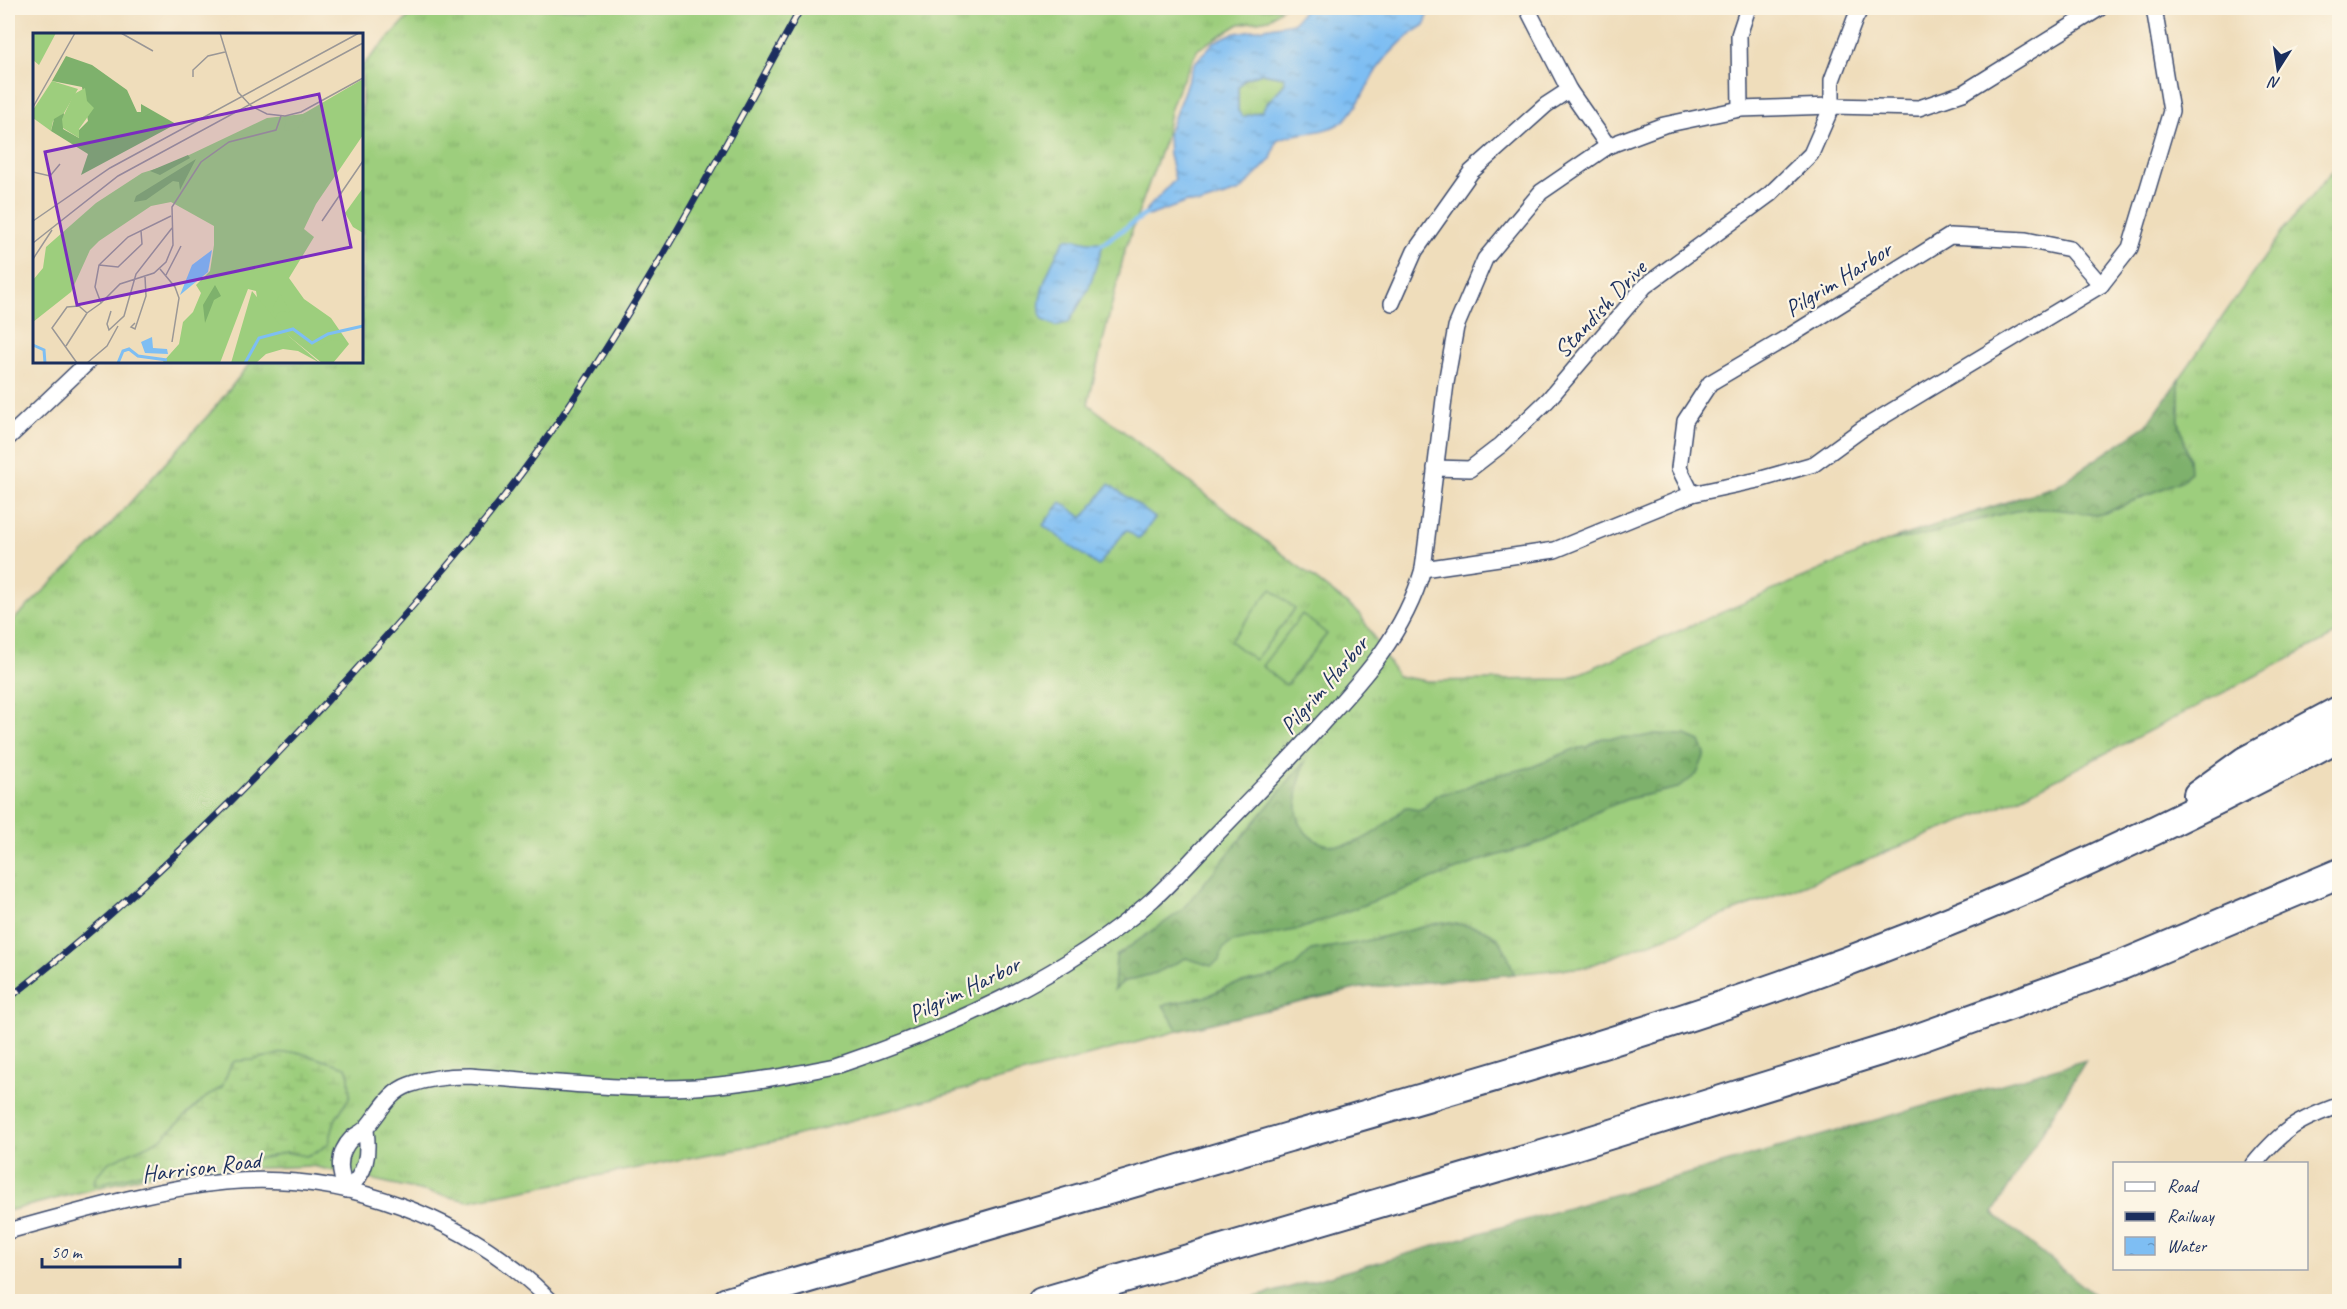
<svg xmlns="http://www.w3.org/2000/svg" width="2347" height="1309" font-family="Caveat,sans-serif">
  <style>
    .grass { fill: url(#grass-tufts); stroke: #5c7e6e; stroke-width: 1.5 }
    .forest { fill: url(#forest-crowns); stroke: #4c7065; stroke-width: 1.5 }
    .wetland { fill: url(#wetland-marsh); stroke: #5c7e6e; stroke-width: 1.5 }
    .pitch { fill: #9dce7d; stroke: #5c7e6e; stroke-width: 1.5 }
    .water { fill: url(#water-ripples); stroke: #4c76a8; stroke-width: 1.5; fill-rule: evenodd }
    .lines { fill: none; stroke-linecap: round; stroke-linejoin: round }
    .stream { stroke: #7ebef3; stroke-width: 5 }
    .minor-casing { stroke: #3b496c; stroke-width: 18 }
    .motorway-casing { stroke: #3b496c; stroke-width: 32 }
    .minor { stroke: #fff; stroke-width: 15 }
    .motorway { stroke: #fff; stroke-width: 28 }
    .rail-casing { stroke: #1b2f5e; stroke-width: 7 }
    .rail { stroke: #fcf5e5; stroke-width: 4.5; stroke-dasharray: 14; stroke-linecap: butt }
    .labels { text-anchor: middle; stroke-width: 4.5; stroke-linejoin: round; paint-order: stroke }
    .street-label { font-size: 24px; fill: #1b2f5e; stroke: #fcf5e5 }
    .inset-river { fill: none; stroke: #7ebef3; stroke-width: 3 }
    .inset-road { fill: none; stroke: #9a9796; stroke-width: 1.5 }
    .view { fill: #7b2cbf; fill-opacity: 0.15; stroke: #7b2cbf; stroke-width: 3 }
    .inset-edge { fill: none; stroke: #1b2f5e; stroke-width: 3 }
  </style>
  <defs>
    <pattern id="grass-tufts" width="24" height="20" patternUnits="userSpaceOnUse" patternTransform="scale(1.5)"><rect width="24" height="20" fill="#9dce7d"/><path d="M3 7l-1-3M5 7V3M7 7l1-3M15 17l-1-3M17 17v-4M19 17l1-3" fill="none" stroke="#87b16e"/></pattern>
    <pattern id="forest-crowns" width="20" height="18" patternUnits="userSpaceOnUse" patternTransform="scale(1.5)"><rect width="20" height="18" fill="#7eb16c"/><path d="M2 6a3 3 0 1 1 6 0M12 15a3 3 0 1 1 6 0" fill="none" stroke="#66905c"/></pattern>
    <pattern id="wetland-marsh" width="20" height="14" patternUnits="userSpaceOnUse" patternTransform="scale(1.5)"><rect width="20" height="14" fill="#9dce7d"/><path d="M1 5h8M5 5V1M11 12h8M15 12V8" fill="none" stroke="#87b16e"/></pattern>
    <pattern id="water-ripples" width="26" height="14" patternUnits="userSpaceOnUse" patternTransform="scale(1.5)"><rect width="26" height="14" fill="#7ebef3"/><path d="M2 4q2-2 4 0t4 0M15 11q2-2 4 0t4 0" fill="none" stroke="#669bc8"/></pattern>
  </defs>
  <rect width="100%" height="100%" fill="#fcf5e5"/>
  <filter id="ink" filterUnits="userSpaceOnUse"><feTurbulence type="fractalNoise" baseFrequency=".0167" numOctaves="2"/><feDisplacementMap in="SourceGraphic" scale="12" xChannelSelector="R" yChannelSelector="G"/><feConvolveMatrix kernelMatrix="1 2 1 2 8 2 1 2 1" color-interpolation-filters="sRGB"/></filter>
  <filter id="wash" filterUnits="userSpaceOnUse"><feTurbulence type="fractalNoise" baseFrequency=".008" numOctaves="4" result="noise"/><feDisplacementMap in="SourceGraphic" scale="24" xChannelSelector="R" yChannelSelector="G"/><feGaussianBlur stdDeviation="1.35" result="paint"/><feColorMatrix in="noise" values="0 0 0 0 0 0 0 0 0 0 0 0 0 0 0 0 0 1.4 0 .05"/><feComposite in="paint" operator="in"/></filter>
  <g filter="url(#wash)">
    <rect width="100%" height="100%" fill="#efddbb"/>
    <g class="grass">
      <path d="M417,8H1282L1269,19L1239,24L1198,49L1178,89L1170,111L1165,139L1125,250L1088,404L1359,613L1397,676L1427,681L1567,679L1890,540L2056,486L2147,425L2284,229L2339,163V633L2015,800L1804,885L1586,967L1360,988L1178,1031L776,1141L468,1201L312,1166L159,1172L8,1211V625L92,545L212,411L251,362H362V66Z"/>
      <path d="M1261,73L1284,77L1285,83C1277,94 1268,99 1262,111L1243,117L1238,112V87L1245,79Z"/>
    </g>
    <g class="forest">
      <path d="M2179,379V421L2189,459L2190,472L2183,480L2105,513L2096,515C2070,511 2044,506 2017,511C1974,518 1934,537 1890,540L2056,486L2147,425Z"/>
      <path d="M1656,734L1686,735L1700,741L1705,754L1697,774L1678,788L1628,799L1600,810L1546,841L1483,860L1300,929L1232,942L1223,949L1219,961L1211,966L1186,958L1156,973L1123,982L1114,990L1116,956L1181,911L1305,761C1301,775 1296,791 1297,806C1297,839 1327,852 1356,842C1374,835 1392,820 1405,807L1418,810L1425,807L1436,795L1459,790L1489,777L1532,767L1574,749L1587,747L1602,738L1640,737Z"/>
      <path d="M1443,922C1487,929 1501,926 1514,974L1360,988L1178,1031L1163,1005L1205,997L1228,986L1275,976L1295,966L1311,950L1357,943Z"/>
      <path d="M2086,1060L1993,1213L2102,1301H1242Z"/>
    </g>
    <path class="wetland" d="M297,1052L346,1067L349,1076L350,1096L335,1120L329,1143L317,1152L306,1156L285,1152L269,1157L240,1161L157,1169L94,1185L95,1177L109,1162L152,1143L163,1137L205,1098L222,1087L231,1064L235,1061L253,1060L283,1053Z"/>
    <g class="pitch">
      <path d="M1271,589L1295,609L1255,660L1230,641Z"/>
      <path d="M1302,614L1327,634L1286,685L1262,666Z"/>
    </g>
    <g class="water">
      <path d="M1306,8H1430L1425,25C1406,36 1391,50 1378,68C1367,84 1356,115 1339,124C1320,135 1296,131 1277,140L1271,159L1240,191L1200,204L1187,202L1149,216L1145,212C1154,200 1166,191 1175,179L1169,155L1168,134L1194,64L1214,42L1231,34L1293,23ZM1261,73L1284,77L1285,83C1277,94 1268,99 1262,111L1243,117L1238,111V87L1245,79Z"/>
      <path d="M1066,239C1079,237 1084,244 1099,242L1102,244V248L1088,290L1069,322L1056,326C1052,324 1046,322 1043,319C1031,303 1055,252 1066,239Z"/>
      <path d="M1109,484L1155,518L1139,539L1126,530L1098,566L1043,525L1061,502L1083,518Z"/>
    </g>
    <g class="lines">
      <path class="stream" d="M1102,244L1146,214"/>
    </g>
  </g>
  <g filter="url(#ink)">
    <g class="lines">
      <defs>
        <g id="minor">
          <path d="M1527,8L1569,90L1608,146"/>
          <path d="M1740,109L1739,35L1748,8"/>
          <path d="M1392,303L1415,251L1471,172L1546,105L1569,90"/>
          <path d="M8,438L88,362"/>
          <path d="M1435,468L1470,469L1501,445L1548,400L1645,286L1770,194L1811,154L1832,106V80L1855,19L1861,8"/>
          <path d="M1692,494L1679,468L1685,421L1710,383L1788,337L1950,236L2026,240L2070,249L2101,285"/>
          <path d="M1423,569L1555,550L1692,494L1758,480L1814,464L1862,429L2101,285L2130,248L2171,111L2154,8"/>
          <path d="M366,1130C369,1154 367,1173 347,1190C338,1172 337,1153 352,1138C357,1134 363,1132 367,1127C380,1112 389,1092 409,1085C428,1078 449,1076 469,1076C544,1081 621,1091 696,1087C743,1084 790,1075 836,1066C948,1028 1062,979 1152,900C1171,883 1189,863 1206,845C1239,811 1272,778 1304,743C1353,689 1402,642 1423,569L1446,383L1456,327L1485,259L1541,192L1608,146L1664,125L1740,109L1832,106L1919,108L1963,93L2100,8"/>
          <path d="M2254,1164C2283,1129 2298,1120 2340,1105"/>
          <path d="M8,1231C79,1212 151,1189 225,1182C345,1171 467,1217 552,1302"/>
        </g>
        <g id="motorway">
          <path d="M2198,795L2245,761L2340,710"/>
          <path d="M727,1302C915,1247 1102,1192 1289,1137C1454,1089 1620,1042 1782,985C1974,917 2161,833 2340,736"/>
          <path d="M1042,1302L1573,1146L1899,1045L2122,965L2340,873"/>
        </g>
      </defs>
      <use href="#minor" class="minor-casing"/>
      <use href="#motorway" class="motorway-casing"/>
      <use href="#minor" class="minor"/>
      <use href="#motorway" class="motorway"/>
      <defs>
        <path id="rail" d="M8,999C144,893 264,773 379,644C444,571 510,495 564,413C652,283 725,145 801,8"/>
      </defs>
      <use href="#rail" class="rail-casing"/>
      <use href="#rail" class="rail"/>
    </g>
  </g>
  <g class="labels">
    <g class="street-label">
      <text transform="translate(1838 279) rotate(-32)" y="8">Pilgrim Harbor</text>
      <text transform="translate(1600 309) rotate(-47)" y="8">Standish Drive</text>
      <text transform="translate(1324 685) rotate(-49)" y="8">Pilgrim Harbor</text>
      <text transform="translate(964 989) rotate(-26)" y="8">Pilgrim Harbor</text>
      <text transform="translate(201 1167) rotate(-7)" y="8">Harrison Road</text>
    </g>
  </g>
  <g transform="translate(33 33)">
    <rect width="330" height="330" fill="#efddbb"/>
    <path d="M330,46V102L283,171L271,196L281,204L256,245L271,266L298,285L316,311L300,330H289L258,305L225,270L223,258L215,256L187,330H129L146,311L150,289L160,279L168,260L163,252L177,238L181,212V193L138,169L118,173L66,208L57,217L38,259L0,289V247L10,235L13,214L63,170L109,140L135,132L234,85L270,81ZM19,48L45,56L31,80L20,88L18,98L0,85V77ZM330,155V200L320,194L312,180Z" fill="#9dce7d"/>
    <path d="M33,23L59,32L94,57L104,79H108V71L143,91L48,142L55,121L18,98L21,86L31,80L30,96L46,105V97L55,88L49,54L19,48ZM155,122L157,125L127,142L117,138ZM163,126L147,157L146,149L140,148L113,167L101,169L103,163ZM182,252L188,263L181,267L172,290L170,272Z" fill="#7eb16c"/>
    <path d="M52,55L54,68L61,75L46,96V105L30,95L29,86L41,61ZM278,78L264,96L251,98L253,87ZM247,261L258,280L247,278L241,286L236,280H241L239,276ZM273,287L281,304L290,302L301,291L313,309L299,307L283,315L254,297L265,295Z" fill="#9dce7d"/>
    <path d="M0,0H23L6,32L0,27ZM219,258L258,305L287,330L265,318L250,316L233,321L223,330H198Z" fill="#9dce7d"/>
    <path d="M179,217L175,239L147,262L159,232ZM119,304L120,315L134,316L135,321L112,320L108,309Z" fill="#7ebef3"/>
    <path class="inset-river" d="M0,312L11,317L12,330M85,330L90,318L96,316L105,323L134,327M212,330L226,305L260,296L279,310L295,301L330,293"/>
    <path class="inset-road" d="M88,0L120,18M187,0L205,59L218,73L234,81L252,83L268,79L330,45M160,44V37L175,23L192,19M0,74L42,0M0,139L17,143L27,131M0,188L77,135L326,0M289,188L330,128M0,210L85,143L330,10M0,226L19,197M66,232L85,234L109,211L108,198M127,236L142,254L146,265L139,309M133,242L148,213M68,270L87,251L121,240L133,229L140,212L139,174L168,129L196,109L243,97L248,83M78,278L74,291L76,297L91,283L103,241L139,195M54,280L68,270L62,254L66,232L95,204L138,183M102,290L98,294L102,296L113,263L112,244M33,313L54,280M44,330L19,295L34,274L46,273L54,280M54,330L74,313L85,293"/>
    <path class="view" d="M286,61L318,214L44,272L12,119Z"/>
    <rect width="330" height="330" class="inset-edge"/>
  </g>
  <rect width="2347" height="1309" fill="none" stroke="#fcf5e5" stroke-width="30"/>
  <rect x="2113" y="1162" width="195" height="108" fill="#fcf5e5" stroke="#a2a6af" stroke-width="1.5"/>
  <rect x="2125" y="1182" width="30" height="9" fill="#ffffff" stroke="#a2a6af" stroke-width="1.5"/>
  <text x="2167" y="1192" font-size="18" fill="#1b2f5e">Road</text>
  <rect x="2125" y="1212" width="30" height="9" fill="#1b2f5e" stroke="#a2a6af" stroke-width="1.5"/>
  <text x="2167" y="1222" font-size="18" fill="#1b2f5e">Railway</text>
  <rect x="2125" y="1237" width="30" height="18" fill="url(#water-ripples)" stroke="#a2a6af" stroke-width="1.5"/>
  <text x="2167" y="1252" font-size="18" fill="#1b2f5e">Water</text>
  <g transform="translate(2278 69) rotate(192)" stroke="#fcf5e5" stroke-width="4.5" paint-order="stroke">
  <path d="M0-4.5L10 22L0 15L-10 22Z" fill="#1b2f5e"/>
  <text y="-9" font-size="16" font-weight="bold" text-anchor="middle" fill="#1b2f5e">N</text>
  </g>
  <path d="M42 1258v9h138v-9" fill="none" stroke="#1b2f5e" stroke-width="3"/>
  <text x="51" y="1258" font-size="18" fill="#1b2f5e" stroke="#fcf5e5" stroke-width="4.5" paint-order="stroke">50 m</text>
</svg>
